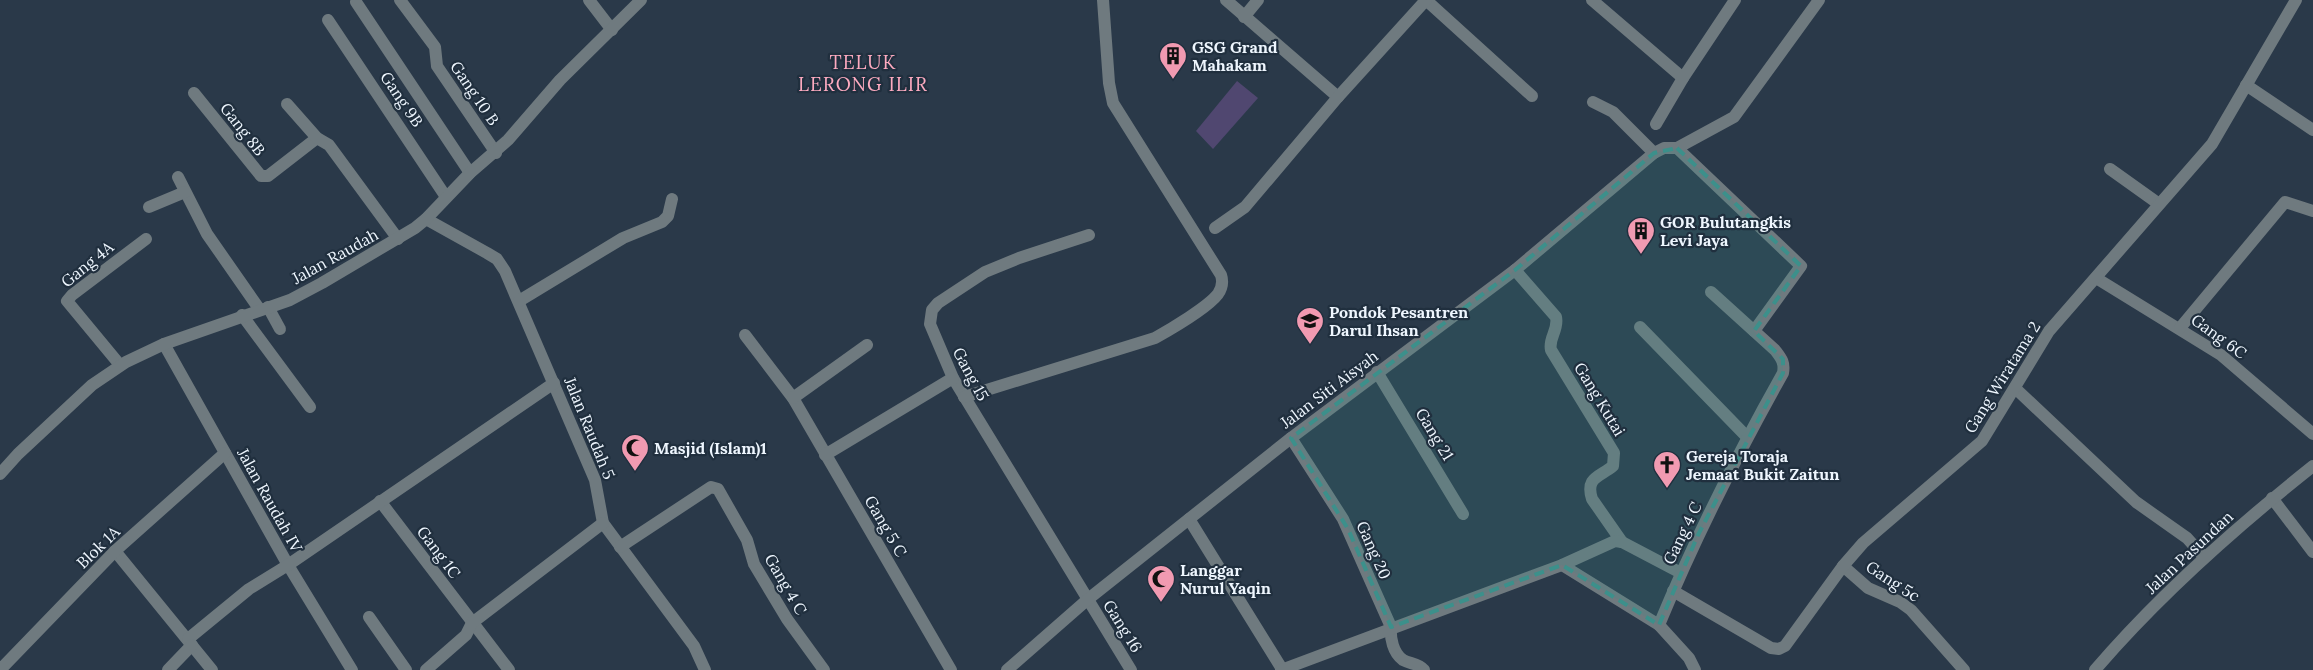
<svg xmlns="http://www.w3.org/2000/svg" width="2313" height="670" font-family="Lora,serif">
  <style>
    .green { fill: #504770 }
    .lines { fill: none; stroke-linecap: round; stroke-linejoin: round }
    .minor { stroke: #6f7a7f; stroke-width: 12 }
    .marked { fill: #3c908b; fill-opacity: 0.2; stroke: #3c908b; stroke-width: 4; stroke-dasharray: 10 6; stroke-linejoin: round }
    .labels { text-anchor: middle; stroke-width: 4.5; stroke-linejoin: round; paint-order: stroke }
    .poi-label { font-size: 16px; font-weight: bold; fill: #eef6fe; stroke: #202f3e; text-anchor: start }
    .street-label { font-size: 16px; fill: #eef6fe; stroke: #202f3e }
    .quarter-label { font-size: 19px; letter-spacing: 1px; fill: #fdabc0; stroke: #202f3e }
  </style>
  <rect width="100%" height="100%" fill="#2a3949"/>
  <path class="green" d="M1237,81L1258,98L1213,149L1196,131Z"/>
  <g class="lines">
    <g class="minor">
      <path d="M400,0L435,47L437,66L496,153"/>
      <path d="M589,0L612,30"/>
      <path d="M1226,0L1338,97"/>
      <path d="M1426,0L1532,96"/>
      <path d="M1592,0L1683,78"/>
      <path d="M356,2L470,173"/>
      <path d="M1244,17L1258,0"/>
      <path d="M328,20L446,197"/>
      <path d="M2246,85L2313,130"/>
      <path d="M194,93L261,176H268L317,138"/>
      <path d="M1593,102L1613,112L1654,153"/>
      <path d="M287,104L317,138L329,145L398,239"/>
      <path d="M1656,124L1683,78L1735,0"/>
      <path d="M1677,148L1801,266L1754,331"/>
      <path d="M2110,169L2159,204"/>
      <path d="M178,177L207,234L260,310"/>
      <path d="M149,207L185,192"/>
      <path d="M426,219L487,253L497,259L505,271L595,480L603,523L694,646L705,670"/>
      <path d="M1215,228L1245,207L1338,97L1426,0"/>
      <path d="M1089,235L1019,258L985,272L938,303L932,310L930,324L953,378L1131,670"/>
      <path d="M1515,270L1556,317C1559,330 1548,338 1551,350L1614,453L1613,466C1600,477 1585,477 1592,499L1622,542"/>
      <path d="M2096,278L2221,355L2313,434"/>
      <path d="M519,301L623,238L662,222L668,216L672,199"/>
      <path d="M268,307L280,329"/>
      <path d="M242,315L310,407"/>
      <path d="M1640,327L1747,437"/>
      <path d="M2180,328L2285,202L2313,211"/>
      <path d="M745,335L793,398L951,670"/>
      <path d="M164,344L288,565L352,670"/>
      <path d="M120,365L67,301L72,295L146,239"/>
      <path d="M1377,372L1463,514"/>
      <path d="M2015,388L2136,502L2187,538L2204,557"/>
      <path d="M964,397L1155,338C1171,329 1208,307 1218,294C1222,288 1223,281 1221,275L1113,103L1109,83L1103,0"/>
      <path d="M793,398L867,345"/>
      <path d="M1291,438L1343,519L1391,627C1390,638 1393,653 1403,660C1410,664 1418,663 1424,670"/>
      <path d="M825,455L953,378"/>
      <path d="M0,474L18,454L92,385L126,362L164,344L290,300L322,283L415,228L426,219L470,173L508,140L560,80L641,0"/>
      <path d="M2272,498L2313,552"/>
      <path d="M380,501L509,670"/>
      <path d="M1189,519L1282,669"/>
      <path d="M620,547L711,487L718,489L747,540L754,564L787,619L824,670"/>
      <path d="M115,551L212,670"/>
      <path d="M1562,565L1659,625"/>
      <path d="M1843,566L1868,588L1900,602L1911,610L1964,670"/>
      <path d="M1673,591L1771,648L1779,649L1785,646L1843,566L1863,543L1982,441L2049,331L2212,144L2296,0"/>
      <path d="M369,617L406,670"/>
      <path d="M188,639L249,589L288,565L554,383"/>
      <path d="M0,670L115,551L225,453"/>
      <path d="M168,670L192,645"/>
      <path d="M426,670L466,635L472,623L603,523"/>
      <path d="M1007,670L1087,600L1291,438L1515,270L1654,153L1664,148H1677L1734,117L1819,0"/>
      <path d="M1281,670L1562,565L1615,541L1622,542L1681,573"/>
      <path d="M1695,670L1689,658L1659,625C1695,538 1737,455 1783,373C1785,362 1781,358 1775,350L1711,292"/>
      <path d="M2095,670C2160,594 2235,528 2313,466"/>
    </g>
  </g>
  <path class="marked" d="M1677,148L1801,266L1754,331L1783,359V373L1698,535L1659,625L1562,565L1391,627L1348,529L1291,438L1515,270L1654,153Z"/>
  <defs>
    <symbol id="building-pin" viewBox="-11 -11 22 30"><path d="M0 17L-7.5 6A9.5 9.5 0 1 1 7.5 6Z" fill="#f19ab1" stroke="#202f3e"/><path d="M-4-6H4V6H1V3H-1V6H-4ZM-2.5-4.3h1.7v1.8h-1.7ZM.8-4.3h1.7v1.8H.8ZM-2.5-1h1.7V.8h-1.7ZM.8-1h1.7V.8H.8Z" fill="#111"/></symbol>
    <symbol id="school-pin" viewBox="-11 -11 22 30"><path d="M0 17L-7.5 6A9.5 9.5 0 1 1 7.5 6Z" fill="#f19ab1" stroke="#202f3e"/><path d="M0-5L7-2L0 1L-7-2ZM-4 1L0 2.5L4 1V4Q0 6-4 4Z" fill="#111"/></symbol>
    <symbol id="mosque-pin" viewBox="-11 -11 22 30"><path d="M0 17L-7.5 6A9.5 9.5 0 1 1 7.5 6Z" fill="#f19ab1" stroke="#202f3e"/><path d="M3.5-4.9A6 6 0 1 0 3.5 4.9A5 5 0 1 1 3.5-4.9Z" fill="#111"/></symbol>
    <symbol id="church-pin" viewBox="-11 -11 22 30"><path d="M0 17L-7.5 6A9.5 9.5 0 1 1 7.5 6Z" fill="#f19ab1" stroke="#202f3e"/><path d="M-1.2-6h2.4v3.5h3.3v2.4h-3.3V6h-2.4V-.1h-3.3v-2.4h3.3Z" fill="#111"/></symbol>
  </defs>
  <g fill-rule="evenodd">
    <use href="#building-pin" x="1157" y="40" width="32" height="43"/>
    <use href="#building-pin" x="1625" y="215" width="32" height="43"/>
    <use href="#school-pin" x="1294" y="305" width="32" height="43"/>
    <use href="#mosque-pin" x="619" y="432" width="32" height="43"/>
    <use href="#church-pin" x="1651" y="449" width="32" height="43"/>
    <use href="#mosque-pin" x="1145" y="563" width="32" height="43"/>
  </g>
  <g class="labels">
    <g class="poi-label">
      <text x="1192" y="53">GSG Grand<tspan x="1192" dy="18">Mahakam</tspan></text>
      <text x="1660" y="228">GOR Bulutangkis<tspan x="1660" dy="18">Levi Jaya</tspan></text>
      <text x="1329" y="318">Pondok Pesantren<tspan x="1329" dy="18">Darul Ihsan</tspan></text>
      <text x="654" y="454">Masjid (Islam)1</text>
      <text x="1686" y="462">Gereja Toraja<tspan x="1686" dy="18">Jemaat Bukit Zaitun</tspan></text>
      <text x="1180" y="576">Langgar<tspan x="1180" dy="18">Nurul Yaqin</tspan></text>
    </g>
    <g class="street-label">
      <text transform="translate(475 93) rotate(56)" y="6">Gang 10 B</text>
      <text transform="translate(402 99) rotate(56)" y="6">Gang 9B</text>
      <text transform="translate(243 129) rotate(52)" y="6">Gang 8B</text>
      <text transform="translate(335 256) rotate(-29)" y="6">Jalan Raudah</text>
      <text transform="translate(87 264) rotate(-39)" y="6">Gang 4A</text>
      <text transform="translate(2219 336) rotate(36)" y="6">Gang 6C</text>
      <text transform="translate(971 374) rotate(62)" y="6">Gang 15</text>
      <text transform="translate(2002 377) rotate(-58)" y="6">Gang Wiratama 2</text>
      <text transform="translate(1329 389) rotate(-37)" y="6">Jalan Siti Aisyah</text>
      <text transform="translate(1600 399) rotate(59)" y="6">Gang Kutai</text>
      <text transform="translate(590 428) rotate(68)" y="6">Jalan Raudah 5</text>
      <text transform="translate(1435 434) rotate(59)" y="6">Gang 21</text>
      <text transform="translate(270 500) rotate(61)" y="6">Jalan Raudah IV</text>
      <text transform="translate(886 526) rotate(60)" y="6">Gang 5 C</text>
      <text transform="translate(1682 533) rotate(-64)" y="6">Gang 4 C</text>
      <text transform="translate(98 547) rotate(-44)" y="6">Blok 1A</text>
      <text transform="translate(1374 550) rotate(66)" y="6">Gang 20</text>
      <text transform="translate(439 552) rotate(53)" y="6">Gang 1C</text>
      <text transform="translate(2189 552) rotate(-43)" y="6">Jalan Pasundan</text>
      <text transform="translate(1893 581) rotate(33)" y="6">Gang 5c</text>
      <text transform="translate(786 584) rotate(60)" y="6">Gang 4 C</text>
      <text transform="translate(1123 626) rotate(58)" y="6">Gang 16</text>
    </g>
    <g class="quarter-label">
      <text x="863" y="69">TELUK<tspan x="863" dy="22">LERONG ILIR</tspan></text>
    </g>
  </g>
</svg>
